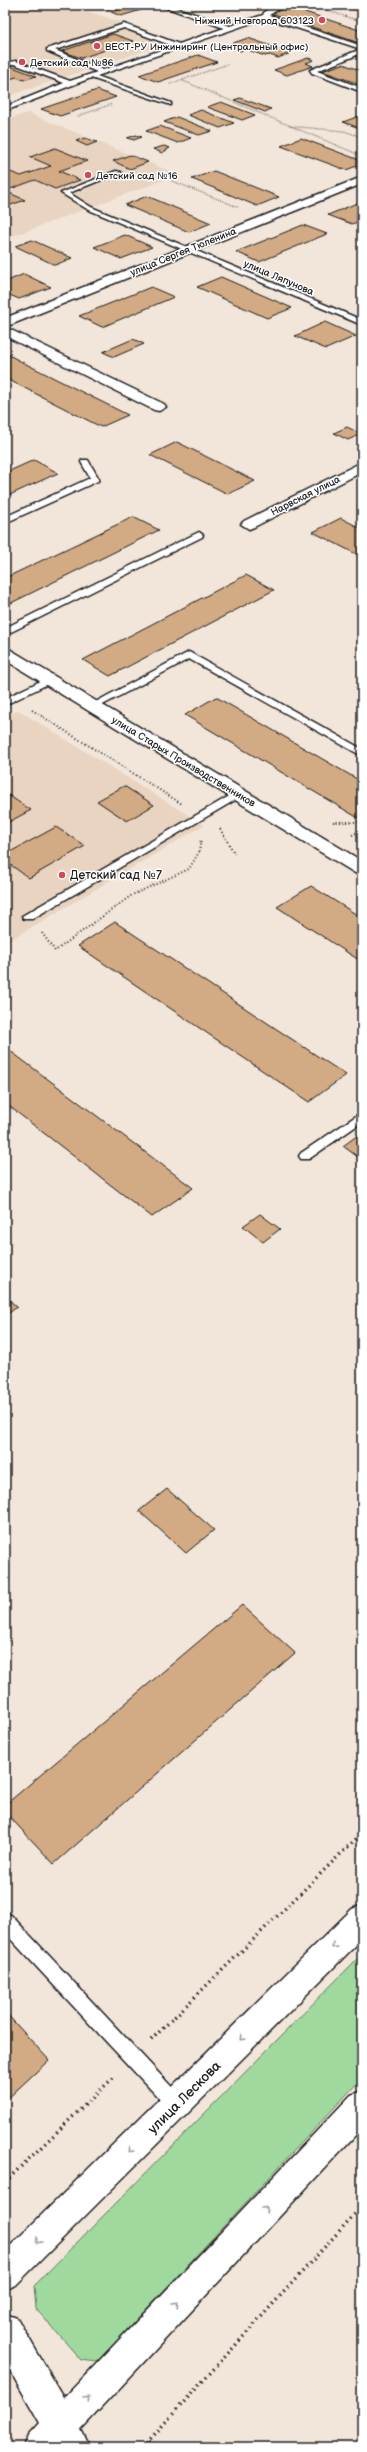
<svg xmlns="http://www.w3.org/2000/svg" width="367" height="2452" font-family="'Balsamiq Sans',sans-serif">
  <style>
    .built { fill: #e8d4c0 }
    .green { fill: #a0d99d; stroke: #5e7a5c }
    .building { fill: #d2aa83; stroke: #1c1c1c }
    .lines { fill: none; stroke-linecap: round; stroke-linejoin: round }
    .lane-casing { stroke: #1c1c1c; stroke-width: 3 }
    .street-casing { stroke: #1c1c1c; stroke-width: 3 }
    .secondary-casing { stroke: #1c1c1c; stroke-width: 3 }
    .path-far2 { stroke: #1c1c1c; stroke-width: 1.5; stroke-dasharray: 0.5 1.5; stroke-linecap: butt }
    .path-far1 { stroke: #1c1c1c; stroke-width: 2; stroke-dasharray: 1 2.5; stroke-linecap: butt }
    .path { stroke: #1c1c1c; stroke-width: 3.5; stroke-dasharray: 1.5 4; stroke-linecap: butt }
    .lane { fill: #fff; fill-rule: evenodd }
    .street { fill: #fff; fill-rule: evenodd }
    .secondary { fill: #fff; fill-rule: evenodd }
    .oneway { stroke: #999 }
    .poi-dot { fill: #d1495b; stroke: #fff; stroke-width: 1.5 }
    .labels { text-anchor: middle; stroke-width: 3; stroke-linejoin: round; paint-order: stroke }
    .far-poi-label { font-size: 10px; fill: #1c1c1c; stroke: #fff; text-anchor: start }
    .far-street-label { font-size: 10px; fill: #1c1c1c; stroke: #fff }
    .poi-label { font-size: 12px; fill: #1c1c1c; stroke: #fff; text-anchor: start }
    .near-street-label { font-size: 14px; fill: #1c1c1c; stroke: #fff }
  </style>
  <rect width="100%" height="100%" fill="#f2e6da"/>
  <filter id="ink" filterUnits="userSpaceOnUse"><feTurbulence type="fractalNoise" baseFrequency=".025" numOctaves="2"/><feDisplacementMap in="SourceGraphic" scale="8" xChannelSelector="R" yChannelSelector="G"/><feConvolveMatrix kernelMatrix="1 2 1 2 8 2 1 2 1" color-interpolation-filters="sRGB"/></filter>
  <g filter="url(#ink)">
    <g class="built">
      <path d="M11,5H70L174,41L5,97V7Z"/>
      <path d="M28,113L174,173L169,178L5,239V120Z"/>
      <path d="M18,710L204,825L5,943V717Z"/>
    </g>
    <path class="green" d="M362,1954V2078L97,2362L81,2360L36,2309L34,2286Z"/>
    <g class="building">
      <path d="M98,5H119L108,9Z"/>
      <path d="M134,5L151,7L121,16L111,12Z"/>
      <path d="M290,7L362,31V44L271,13Z"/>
      <path d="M113,34L133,41L81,58L62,51Z"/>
      <path d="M248,38L291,53L278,58L270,55L265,56L245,49L240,51L232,48L237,47L230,44Z"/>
      <path d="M198,55L217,62L158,82L139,75Z"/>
      <path d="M308,58L314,60L306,63L313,66L287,75L274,70Z"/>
      <path d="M343,64L362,71V85L322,71Z"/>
      <path d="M10,66L36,76L24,80L16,77L5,81V68Z"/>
      <path d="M97,90L116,97L60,116L41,109Z"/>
      <path d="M240,98L271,109L265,112L234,100Z"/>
      <path d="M221,102L255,115L242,120L207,107Z"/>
      <path d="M201,110L234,123L220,128L188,115Z"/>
      <path d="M362,115V129L343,122Z"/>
      <path d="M177,117L212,131L199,135L164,122Z"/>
      <path d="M160,126L191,138L178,143L146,131Z"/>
      <path d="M136,135L142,137L134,140L127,138Z"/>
      <path d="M85,138L97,142L87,146L76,141Z"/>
      <path d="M301,138L362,161V164L346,170L281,146Z"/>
      <path d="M164,146L170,148L162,153L153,149Z"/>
      <path d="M55,148L87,161L59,171L80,180L55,189L35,180L5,191V170L21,176L51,166L30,157Z"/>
      <path d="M130,155L148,162L130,169L113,161Z"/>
      <path d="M214,171L279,197L257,206L192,179Z"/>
      <path d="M5,191L25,200L5,207Z"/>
      <path d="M147,196L211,223L189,232L125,205Z"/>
      <path d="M362,201V220L352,224L328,215Z"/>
      <path d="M303,225L327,234L259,262L236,252Z"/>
      <path d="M125,235L152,247L121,259L94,247Z"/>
      <path d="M32,240L72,258L55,265L15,246Z"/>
      <path d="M24,274L51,287L19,299L5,293V282Z"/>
      <path d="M221,277L292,308L267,318L197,287Z"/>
      <path d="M151,287L174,297L102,327L79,316Z"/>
      <path d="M325,322L356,336L326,349L295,336Z"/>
      <path d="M133,339L144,344L114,357L103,352Z"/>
      <path d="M5,353L22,362L128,415L101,427L5,378Z"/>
      <path d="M347,427L361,434L348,440L334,433Z"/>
      <path d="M177,442L255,481L228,494L150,455Z"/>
      <path d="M34,460L58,473L5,497V473Z"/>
      <path d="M133,517L159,530L5,606V578Z"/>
      <path d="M341,518L362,529V557L313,532Z"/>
      <path d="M246,575L274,590L110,676L83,660Z"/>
      <path d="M216,697L362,782V818L360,819L185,715Z"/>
      <path d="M124,786L154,805L127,821L97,801Z"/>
      <path d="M5,793L31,810L5,824Z"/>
      <path d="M56,827L85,846L29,878L5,861V849L10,852Z"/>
      <path d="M311,886L362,918V962L277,907Z"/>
      <path d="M115,922L346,1075L309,1102L78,946Z"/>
      <path d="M5,1047L193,1188L152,1217L5,1103Z"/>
      <path d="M362,1132V1160L343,1146Z"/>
      <path d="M260,1214L280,1229L263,1242L243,1226Z"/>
      <path d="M5,1296L17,1307L5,1316Z"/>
      <path d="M167,1489L214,1530L186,1553L139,1511Z"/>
      <path d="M242,1605L295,1653L54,1864L5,1812V1805Z"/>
      <path d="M5,2012L49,2060L5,2101Z"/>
    </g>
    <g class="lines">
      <defs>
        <g id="lane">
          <path d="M159,5H168L230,26L263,15L265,11L278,5H286L269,15L362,46V53L317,71L362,88V92L312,73L310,70L361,49L266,18L97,76L171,103V105L91,78L5,111V107L64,83L14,64L5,67V63L16,61L70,81L97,72L47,51V49L124,24L179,44L224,28ZM124,28L173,46L103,70L55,50Z"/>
          <path d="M116,171L121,172L69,193L91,207L362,320V325L87,209L61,193Z"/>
          <path d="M82,460H88L99,479L98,481L5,523V517L90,478L81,462Z"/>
          <path d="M199,532L203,535L202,537L5,635V628Z"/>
          <path d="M189,652L362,749V756L189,659L97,708L93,709L88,706Z"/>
          <path d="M49,677L52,678V682L5,705V698Z"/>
          <path d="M238,791L242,792V796L32,919H24L22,916Z"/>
          <path d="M362,1112V1122L309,1159H301L299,1156L301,1153Z"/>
          <path d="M5,1913L11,1915L182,2098L185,2104L182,2110L176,2113L170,2110L5,1933Z"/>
        </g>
        <g id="street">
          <path d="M362,177V184L5,327V318Z"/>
          <path d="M5,327L164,404L166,407L159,411L154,410L5,336Z"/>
          <path d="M362,462V472L254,527L249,529L241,524L244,521Z"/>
          <path d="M5,648L11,650L362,861V875L355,873L5,660Z"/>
          <path d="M61,2409L73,2414L90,2447H54L44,2426L49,2414Z"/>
        </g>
        <g id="secondary">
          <path d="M362,1905V1939L16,2285L5,2290V2251L352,1909Z"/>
          <path d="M362,2091V2128L73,2438L64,2447H24L29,2435L40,2423L5,2362V2314L17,2318L64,2398L351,2095Z"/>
        </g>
      </defs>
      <use href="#lane" class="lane-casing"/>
      <use href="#street" class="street-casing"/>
      <use href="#secondary" class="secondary-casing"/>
      <g class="path-far2">
        <path d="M311,5L362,22"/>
        <path d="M340,5L362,13"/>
        <path d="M354,20L362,17"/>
        <path d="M181,80L362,156"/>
        <path d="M170,84L228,64"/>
        <path d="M78,116L112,104"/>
        <path d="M289,126L344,131L362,137"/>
        <path d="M172,181L238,207"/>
      </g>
      <g class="path-far1">
        <path d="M32,710L182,804"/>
        <path d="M333,822H362"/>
        <path d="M220,829L236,856"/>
        <path d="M352,835L362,830"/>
        <path d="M42,933L55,951L132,895L189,869L199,852L201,839"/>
      </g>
      <g class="path">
        <path d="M151,2040L362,1833"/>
        <path d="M5,2182L115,2076"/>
        <path d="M149,2441L153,2447"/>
        <path d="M143,2447L362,2206"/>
      </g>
      <use href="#lane" class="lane"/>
      <use href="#street" class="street"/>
      <use href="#secondary" class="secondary"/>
    </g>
    <defs><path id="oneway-chevron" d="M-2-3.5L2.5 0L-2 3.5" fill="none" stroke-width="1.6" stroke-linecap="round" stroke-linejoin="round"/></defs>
    <g class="oneway">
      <use href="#oneway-chevron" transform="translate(334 1946) rotate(135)"/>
      <use href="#oneway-chevron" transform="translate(242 2038) rotate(135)"/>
      <use href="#oneway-chevron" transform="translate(130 2150) rotate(135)"/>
      <use href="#oneway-chevron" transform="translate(265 2209) rotate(-47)"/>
      <use href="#oneway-chevron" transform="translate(38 2241) rotate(135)"/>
      <use href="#oneway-chevron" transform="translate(176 2304) rotate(-47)"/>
      <use href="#oneway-chevron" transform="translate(87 2398) rotate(-47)"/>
    </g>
  </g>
  <g class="poi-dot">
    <circle cx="322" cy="20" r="4"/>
    <circle cx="97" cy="46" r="4"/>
    <circle cx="22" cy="62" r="4"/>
    <circle cx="88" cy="175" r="4"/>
    <circle cx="62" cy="875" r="4"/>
  </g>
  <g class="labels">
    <g class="far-poi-label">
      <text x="314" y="24" text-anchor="end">Нижний Новгород 603123</text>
      <text x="105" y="50">ВЕСТ-РУ Инжиниринг (Центральный офис)</text>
      <text x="30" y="66">Детский сад №86</text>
      <text x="96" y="179">Детский сад №16</text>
    </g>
    <g class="far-street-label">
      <text transform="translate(183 251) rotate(-22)" y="4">улица Сергея Тюленина</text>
      <text transform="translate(279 277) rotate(23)" y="4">улица Ляпунова</text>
      <text transform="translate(305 495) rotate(-27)" y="4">Нарвская улица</text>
      <text transform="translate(184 761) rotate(31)" y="4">улица Старых Производственников</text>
    </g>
    <g class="poi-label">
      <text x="70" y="879">Детский сад №7</text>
    </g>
    <g class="near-street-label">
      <text transform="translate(184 2097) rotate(-45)" y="5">улица Лескова</text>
    </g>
  </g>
  <rect width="367" height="2452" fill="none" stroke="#fff" stroke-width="20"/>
  <rect x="10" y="10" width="347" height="2432" fill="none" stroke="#1c1c1c" stroke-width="1.5" filter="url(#ink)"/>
</svg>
